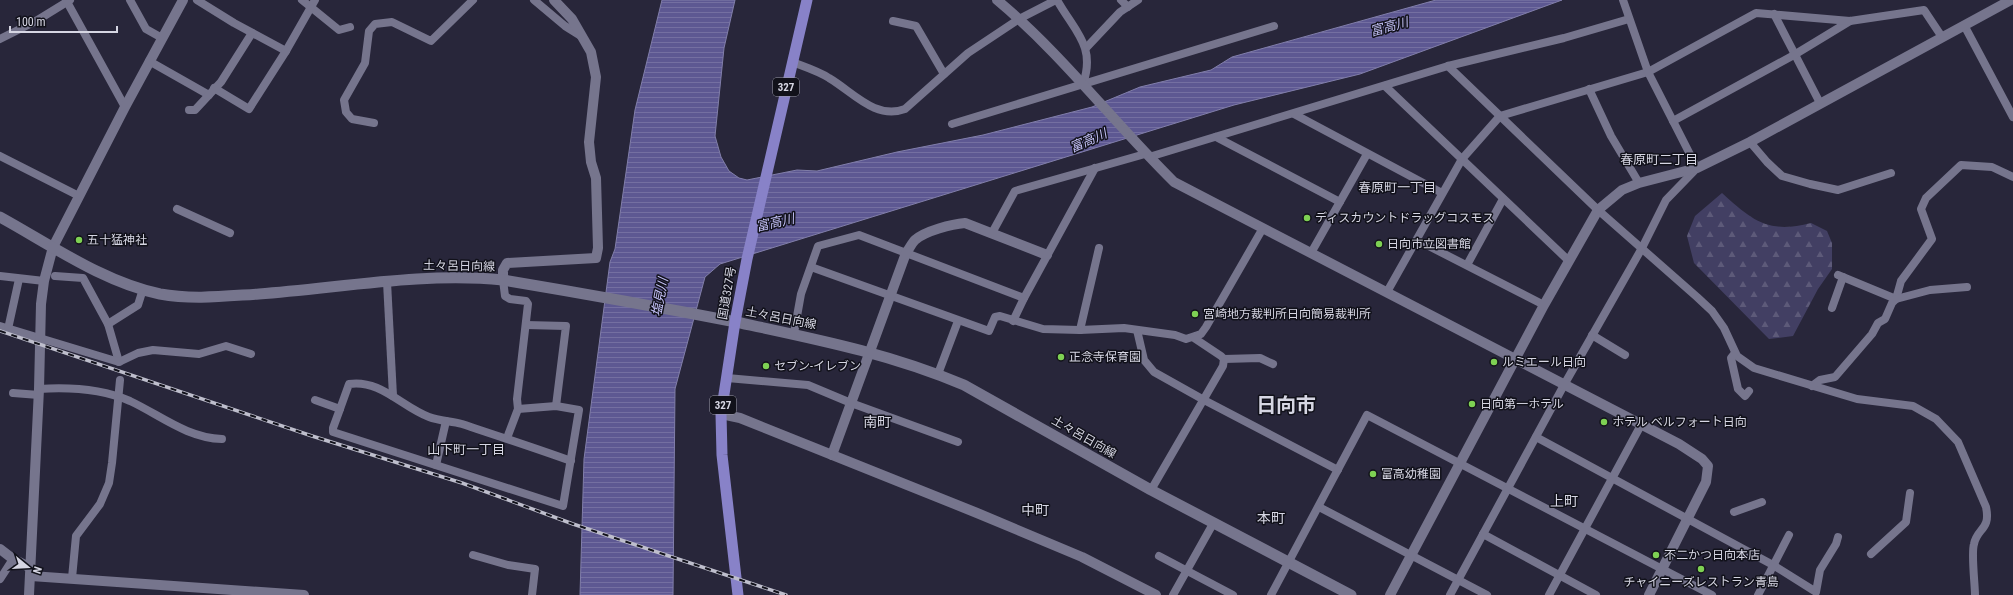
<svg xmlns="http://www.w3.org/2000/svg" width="2013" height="595" font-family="'Roboto Condensed','Noto Sans JP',sans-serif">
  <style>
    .forest { fill: url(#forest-firs) }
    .water { fill: url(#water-rules); stroke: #817eaa }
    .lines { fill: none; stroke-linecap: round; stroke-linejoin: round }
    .minor { stroke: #76758d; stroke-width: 8 }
    .tertiary { stroke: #76758d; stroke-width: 10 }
    .secondary { stroke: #76758d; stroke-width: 11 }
    .trunk { stroke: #8882c8; stroke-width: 11 }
    .rail-casing { stroke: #bebecc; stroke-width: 3.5 }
    .rail { stroke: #11111a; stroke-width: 2; stroke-dasharray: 6; stroke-linecap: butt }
    .poi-dot { fill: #7ed153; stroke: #11111a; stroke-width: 1.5 }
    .labels { text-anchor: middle; stroke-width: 3; stroke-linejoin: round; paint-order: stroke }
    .shield { fill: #11111a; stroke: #9b9ba7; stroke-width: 1 }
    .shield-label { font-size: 11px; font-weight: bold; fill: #d6d6e3 }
    .poi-label { font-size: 12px; fill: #d6d6e3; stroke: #11111a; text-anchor: start }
    .street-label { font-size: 12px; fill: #d6d6e3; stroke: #11111a }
    .water-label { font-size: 13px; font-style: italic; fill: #c4c2f7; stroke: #11111a }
    .neighbourhood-label { font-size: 13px; fill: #d6d6e3; stroke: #11111a }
    .quarter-label { font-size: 14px; fill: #d6d6e3; stroke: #11111a }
    .town-label { font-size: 20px; font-weight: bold; fill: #d6d6e3; stroke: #11111a }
  </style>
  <defs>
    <pattern id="forest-firs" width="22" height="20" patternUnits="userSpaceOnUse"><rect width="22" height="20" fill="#423f63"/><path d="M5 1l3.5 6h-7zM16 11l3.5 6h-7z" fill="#5d5a79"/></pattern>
    <pattern id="water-rules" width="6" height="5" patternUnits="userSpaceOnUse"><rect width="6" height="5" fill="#5d5892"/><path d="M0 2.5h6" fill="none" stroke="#746fa1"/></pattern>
  </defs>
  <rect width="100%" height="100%" fill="#28263a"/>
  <path class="forest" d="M1722,193C1753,221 1768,234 1811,223L1827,231L1832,243V269L1818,289L1793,336L1769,339L1694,263L1687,236L1695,216Z"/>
  <path class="water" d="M662,0H735L724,48L715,136L721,157L729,171L739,178L747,180L797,170L817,171L897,152L983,135L1092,107L1140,87L1211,70L1232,57L1436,0H1562L1360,74L1234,105L720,264L705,277L675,389L673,595H580L584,459L610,262L615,249L635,110Z"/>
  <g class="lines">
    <g class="minor">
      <path d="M66,0L125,107"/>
      <path d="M130,0L146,29L162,38"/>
      <path d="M197,0L234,23L286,51"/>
      <path d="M302,0L339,30L350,27"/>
      <path d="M534,0L565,26L581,36"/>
      <path d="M1057,0C1075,32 1096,46 1083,84"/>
      <path d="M1121,0L1128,7"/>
      <path d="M1774,14L1820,103"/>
      <path d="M893,21L916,26L944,74"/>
      <path d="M1964,25L2013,117"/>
      <path d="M0,39L36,21L70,0"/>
      <path d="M1086,48L1120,12L1138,0"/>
      <path d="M149,61L209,95"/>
      <path d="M792,62C805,67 818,71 829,78C853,92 875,120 905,109L968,53L1019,19L1056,0"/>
      <path d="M1448,66L1598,210L1697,297L1712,311L1724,328L1737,356L1754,368L1857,399L1913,406L1936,419L1958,442L1986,507C1991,530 1977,528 1974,544C1971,553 1975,584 1975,595"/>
      <path d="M1385,86L1569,261"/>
      <path d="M214,88L249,109L286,51L315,0"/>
      <path d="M1589,89L1611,136L1639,183"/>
      <path d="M189,110H195L221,82L252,33"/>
      <path d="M1294,114L1442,193"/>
      <path d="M1673,121L1794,55L1850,21"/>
      <path d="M374,123L352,119L346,112L344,100L365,63L369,31L375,24L392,22L431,41L473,0"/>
      <path d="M952,124L1274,26"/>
      <path d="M1216,137L1340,202"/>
      <path d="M1750,142L1767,162L1782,176L1810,184L1838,190L1891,173"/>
      <path d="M0,156L79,196"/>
      <path d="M1149,157L1448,66L1564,38L1629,19"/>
      <path d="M177,209L230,233"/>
      <path d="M992,233L1015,191L1145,154"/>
      <path d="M1417,240L1544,305"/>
      <path d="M1311,253L1367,154"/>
      <path d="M1467,265L1503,199"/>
      <path d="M811,267L989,331L995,317L1000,316L1043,329L1080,330L1124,328L1175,335L1186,339L1201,334L1206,327L1263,228"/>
      <path d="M1838,275L1896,299L1901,281L1932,239L1921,209L1926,198L1961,165L1992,167L2013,177"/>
      <path d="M0,276L44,281"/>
      <path d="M55,276L83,278L108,324L119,362"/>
      <path d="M503,280L505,296L510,299L526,301L528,304L517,399L518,409L507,438"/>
      <path d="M387,282L393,396"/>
      <path d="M1387,292L1462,159L1500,116L1648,72L1756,13L1850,21L1924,10L1942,37"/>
      <path d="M1832,308L1843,277"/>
      <path d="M1013,321L1024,298L1095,168"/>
      <path d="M108,324L138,305L143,289"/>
      <path d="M526,325L566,326L556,406"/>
      <path d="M0,326L119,362L138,353L153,350L199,354L226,346L251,354"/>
      <path d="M8,329L19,279"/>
      <path d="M1080,330L1099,248"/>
      <path d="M1137,330L1144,360L1154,372L1204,400L1338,470"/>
      <path d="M794,333L801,294L818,246L859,235L1024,298"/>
      <path d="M1592,335L1625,355"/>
      <path d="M1735,353L1731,358L1738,389L1745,396L1749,391"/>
      <path d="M1224,359L1260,358L1273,364"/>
      <path d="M938,374L958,321"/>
      <path d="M727,378L808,385L851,403L958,442"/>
      <path d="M1812,386L1820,380L1835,377L1872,334L1878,323L1885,319L1892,303L1896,299L1930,290L1967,287"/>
      <path d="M39,389C69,387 102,389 130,401C160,415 187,438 222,439"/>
      <path d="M13,393L39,395"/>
      <path d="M315,400L340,409L349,384C380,379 402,407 429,417C439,421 451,421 462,424C498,436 535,448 571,461"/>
      <path d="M340,409L333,428V432L563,506L579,410L556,406L518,409"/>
      <path d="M1536,437L1773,565L1816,592L1820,570L1836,544L1838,537"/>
      <path d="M436,465L446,421"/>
      <path d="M1151,490L1223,366L1224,359L1221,356L1194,338"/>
      <path d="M1319,507L1487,595"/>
      <path d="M1734,512L1762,502"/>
      <path d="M1483,534L1596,595"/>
      <path d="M1871,554L1906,522L1910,493"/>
      <path d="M473,555L508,565L535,569L532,595"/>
      <path d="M1159,556L1233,595"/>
      <path d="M72,578L76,536L100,504L109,483L112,463L120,380"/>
      <path d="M0,579L13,559"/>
      <path d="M1173,595L1214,522"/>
      <path d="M1271,595L1367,415L1712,595"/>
      <path d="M1450,595L1564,385L1642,248L1666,200L1697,168L1648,72L1623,0"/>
      <path d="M1549,595L1641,425"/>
      <path d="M1758,595L1789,535"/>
    </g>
    <g class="tertiary">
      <path d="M997,0C1062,54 1113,122 1174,182L1679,444L1702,459L1708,466L1706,482L1649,595"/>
      <path d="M503,280V270L507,263L596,258L598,248L596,178L591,162L589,142L596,77L591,52L572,19L554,0"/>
      <path d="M721,414L740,418L977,513L1082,557L1156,595"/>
      <path d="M832,455L906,253C909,249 912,243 915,240C925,231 952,224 965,223L1047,255"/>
      <path d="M0,549L13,559L31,568"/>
      <path d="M31,576L304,595"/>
      <path d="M29,595L39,389L41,304L44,281L53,247L125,107L183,0"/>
      <path d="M1390,595L1544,305L1598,210L1622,190L1639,183L1697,168L1750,142L2011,0"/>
    </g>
    <path class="secondary" d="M0,217C51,245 103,282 160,294C193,300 226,296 259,294C340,288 422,272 503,280C581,293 659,307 736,322C815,339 888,353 964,385L1151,490L1351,595"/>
    <path class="trunk" d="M738,595L722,455L721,414L735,322L747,259L807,0"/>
    <defs>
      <path id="rail" d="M0,331L312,436L462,483L573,524L786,595"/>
    </defs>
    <use href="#rail" class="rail-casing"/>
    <use href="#rail" class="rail"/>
  </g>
  <g class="poi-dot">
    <circle cx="1307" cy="218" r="4"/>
    <circle cx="79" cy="240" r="4"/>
    <circle cx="1379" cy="244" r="4"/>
    <circle cx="1195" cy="314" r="4"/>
    <circle cx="1061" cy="357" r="4"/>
    <circle cx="1494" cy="362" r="4"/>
    <circle cx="766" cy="366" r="4"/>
    <circle cx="1472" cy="404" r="4"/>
    <circle cx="1604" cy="422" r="4"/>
    <circle cx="1373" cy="474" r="4"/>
    <circle cx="1656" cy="555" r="4"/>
    <circle cx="1701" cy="569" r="4"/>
  </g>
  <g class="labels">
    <g class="shield">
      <rect x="773" y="78" width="26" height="18" rx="3"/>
      <rect x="710" y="396" width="26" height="18" rx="3"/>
    </g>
    <g class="shield-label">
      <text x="786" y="91">327</text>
      <text x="723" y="409">327</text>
    </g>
    <g class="poi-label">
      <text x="1315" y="222">ディスカウントドラッグコスモス</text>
      <text x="87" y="244">五十猛神社</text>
      <text x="1387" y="248">日向市立図書館</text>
      <text x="1203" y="318">宮崎地方裁判所日向簡易裁判所</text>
      <text x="1069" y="361">正念寺保育園</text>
      <text x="1502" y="366">ルミエール日向</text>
      <text x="774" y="370">セブン-イレブン</text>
      <text x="1480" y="408">日向第一ホテル</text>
      <text x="1612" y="426">ホテル ベルフォート日向</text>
      <text x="1381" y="478">富高幼稚園</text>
      <text x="1664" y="559">不二かつ日向本店</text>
      <text x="1701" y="586" text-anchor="middle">チャイニーズレストラン青島</text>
    </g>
    <g class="street-label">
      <text transform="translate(459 266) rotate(1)" y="4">土々呂日向線</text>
      <text transform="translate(727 293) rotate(-80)" y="4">国道327号</text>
      <text transform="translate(781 318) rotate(11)" y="4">土々呂日向線</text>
      <text transform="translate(1084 437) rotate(30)" y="4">土々呂日向線</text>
    </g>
    <g class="water-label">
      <text transform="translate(1389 26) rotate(-15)" y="5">富高川</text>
      <text transform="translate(1088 140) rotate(-24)" y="5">富高川</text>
      <text transform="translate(775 222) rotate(-13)" y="5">富高川</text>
      <text transform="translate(659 297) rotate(-79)" y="5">塩見川</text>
    </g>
    <g class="neighbourhood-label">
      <text x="1659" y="164">春原町二丁目</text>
      <text x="1397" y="192">春原町一丁目</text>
      <text x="466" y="454">山下町一丁目</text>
    </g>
    <g class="quarter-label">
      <text x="877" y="427">南町</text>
      <text x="1564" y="506">上町</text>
      <text x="1035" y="515">中町</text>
      <text x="1271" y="523">本町</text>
    </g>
    <g class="town-label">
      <text x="1286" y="412">日向市</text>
    </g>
  </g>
  <g transform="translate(28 567) rotate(108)" stroke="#11111a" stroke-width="3" paint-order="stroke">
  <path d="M0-3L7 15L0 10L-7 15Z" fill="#d6d6e3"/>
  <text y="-6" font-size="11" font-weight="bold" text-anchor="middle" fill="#d6d6e3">N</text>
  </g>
  <path d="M10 26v6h107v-6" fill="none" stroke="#d6d6e3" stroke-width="2"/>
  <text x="16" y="26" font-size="12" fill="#d6d6e3" stroke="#11111a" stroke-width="3" paint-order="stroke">100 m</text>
</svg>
